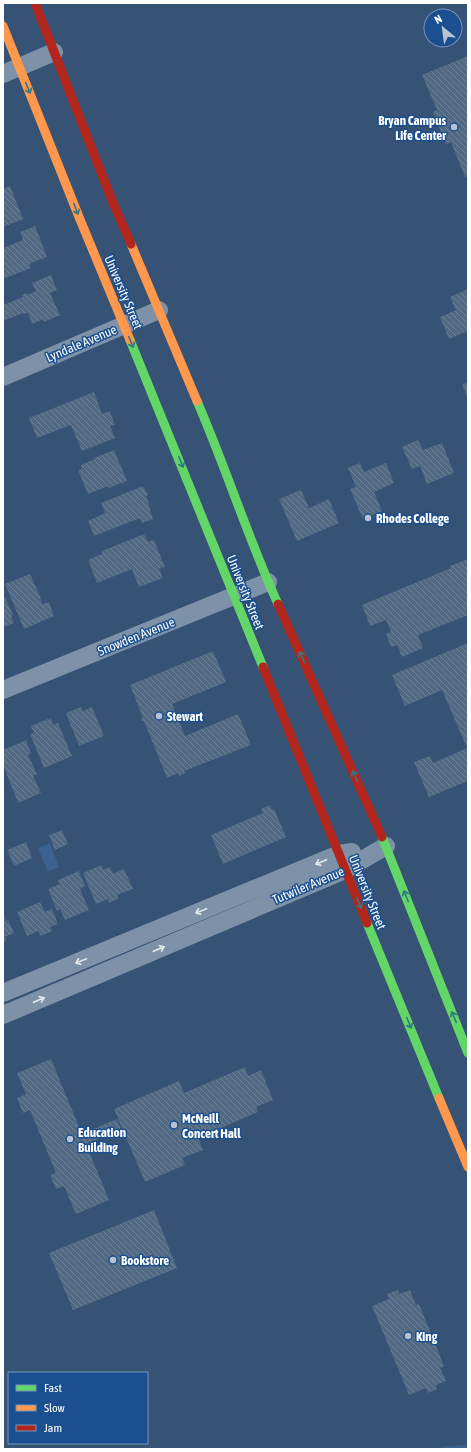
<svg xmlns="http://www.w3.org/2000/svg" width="471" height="1452" font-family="'Asap Condensed',sans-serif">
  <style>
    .water { fill: #3b618d }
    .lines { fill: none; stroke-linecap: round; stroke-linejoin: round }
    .stream { stroke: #3b618d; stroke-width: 5 }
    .building { fill: url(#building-back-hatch) }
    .street { stroke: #7d92a8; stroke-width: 18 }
    .fast { stroke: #63d668; stroke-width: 9 }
    .slow { stroke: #ff974d; stroke-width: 9 }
    .jam { stroke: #b3261e; stroke-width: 9 }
    .oneway { stroke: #317883 }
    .oneway2 { stroke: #e5e9ee }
    .poi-dot { fill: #b9c2ce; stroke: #1b4f8f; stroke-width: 1.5 }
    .labels { text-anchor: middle; stroke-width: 3; stroke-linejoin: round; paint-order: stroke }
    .poi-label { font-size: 13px; font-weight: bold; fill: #fff; stroke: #1b4f8f; text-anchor: start }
    .street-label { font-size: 13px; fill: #fff; stroke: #1b4f8f }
  </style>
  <defs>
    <pattern id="building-back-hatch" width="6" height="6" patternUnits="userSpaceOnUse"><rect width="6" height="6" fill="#526984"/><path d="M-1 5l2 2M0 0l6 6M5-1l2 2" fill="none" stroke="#6c8096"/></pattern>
  </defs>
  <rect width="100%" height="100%" fill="#365274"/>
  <path class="water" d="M50,843L59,867L48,872L38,848Z"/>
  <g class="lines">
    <path class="stream" d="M443,1449L468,1447"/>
  </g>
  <g class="building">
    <path d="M468,56V176L465,177L451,142L446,144L433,112L437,110L422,75Z"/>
    <path d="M10,186L23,219L3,227V189Z"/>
    <path d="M35,226L47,257L29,264L31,268L3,279V248L23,240L20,232Z"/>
    <path d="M51,275L57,290L50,293L60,315L44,322L43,319L32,324L28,313L23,314V313L3,321V305L23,297L22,295L26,293L27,295L36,291L32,283Z"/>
    <path d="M468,289V331L449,339L440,317L456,310L450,297Z"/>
    <path d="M468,382V399L462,385Z"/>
    <path d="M94,392L102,414L110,411L115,425L110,426L115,438L82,451L71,425L37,438L29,418Z"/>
    <path d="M418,440L423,450L442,443L454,473L427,484L420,466L412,469L402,447Z"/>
    <path d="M114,450L127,481L109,488L108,486L88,494L78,470L82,469L81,465L95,459L94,458Z"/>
    <path d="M360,463L364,472L386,463L394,483L374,492L382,511L363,519L350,489L356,487L348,468Z"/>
    <path d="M143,486L148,495L146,496L149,503H148L153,519L142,523L140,518L94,536L88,521L105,513L101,503Z"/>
    <path d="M301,490L309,508L329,499L339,523L297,541L279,499Z"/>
    <path d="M144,534L148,542L154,540L165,567L159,569L163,578L139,587L132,569L97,583L88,560L102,554V551Z"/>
    <path d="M468,559V615L418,635L423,648L402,657L397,645L391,647L386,634L391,632L386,620L370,626L362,605L451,568L450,566Z"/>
    <path d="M30,574L41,599H40L42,604L49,602L54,616L24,629L5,584Z"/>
    <path d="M3,593L13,615L11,616L14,623L3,627Z"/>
    <path d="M468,643V781L429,797L414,762L430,756L433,763L467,748L442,690L405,706L392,675Z"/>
    <path d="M213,651L226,682L172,704L185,736L238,714L251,745L184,771L185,773L179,776L178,773L167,778L144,721H142L141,718H143L130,685Z"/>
    <path d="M81,707L83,711L92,707L104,736L79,746L66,713Z"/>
    <path d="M51,718L53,725L58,723L72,756L44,768L30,734L34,733L31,726Z"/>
    <path d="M26,740L31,753L28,755L37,774L33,776L41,793L18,803L3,764V750Z"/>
    <path d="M270,805L272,810L274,809L286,837L223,864L211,835L263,813L261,809Z"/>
    <path d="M62,830L68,844L55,850L49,835Z"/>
    <path d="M26,842L32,858L14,866L7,850Z"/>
    <path d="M102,865L103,870L110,867L113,874L124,869L133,889L117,895L118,899L109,903L108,899L96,904L83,873Z"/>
    <path d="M79,871L85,886L80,889L89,910L65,920L60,909L57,911L48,889L60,884L58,880Z"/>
    <path d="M40,902L45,912L52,909L58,924L50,927L52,931L41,936L38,931L27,936L17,912Z"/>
    <path d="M3,913L6,921L8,920L14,933L5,937L6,941L3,942Z"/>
    <path d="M51,1059L82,1134L117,1119L121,1129L86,1144L109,1200L76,1214L64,1186L56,1189L50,1175L56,1173L30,1110L23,1113L17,1098L26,1094L17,1073Z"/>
    <path d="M245,1067L248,1076L261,1070L273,1100L256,1107L258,1112L198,1138L203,1150L182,1158L185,1165L145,1182L114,1109L179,1081L184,1093Z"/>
    <path d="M154,1210L177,1268L73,1310L49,1253Z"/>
    <path d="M398,1290L399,1294L410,1290L416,1305L419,1304L444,1366L440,1368L446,1381L436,1385L437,1389L428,1393L426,1388L409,1395L372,1306L389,1299L387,1294Z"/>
  </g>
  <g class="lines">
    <g class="street">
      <path d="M3,74L54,52"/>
      <path d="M3,377L159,310"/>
      <path d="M3,690L268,582"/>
      <path d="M3,993L339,854L352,852"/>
      <path d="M3,1015L345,870L386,846"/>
    </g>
    <g class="fast">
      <path d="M130,340L263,667"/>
      <path d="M197,401C226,468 248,538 278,604"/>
      <path d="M382,837L468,1053"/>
      <path d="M367,923L439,1098"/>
    </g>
    <g class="slow">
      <path d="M3,26L79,217L130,340"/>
      <path d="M131,244L197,401"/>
      <path d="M439,1098L468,1167"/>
    </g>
    <g class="jam">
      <path d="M35,3L113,203L131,244"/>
      <path d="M278,604L382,837"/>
      <path d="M263,667L367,923"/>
    </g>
  </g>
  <defs><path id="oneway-shaft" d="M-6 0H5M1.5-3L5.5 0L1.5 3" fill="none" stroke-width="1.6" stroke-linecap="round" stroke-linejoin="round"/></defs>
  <g class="oneway">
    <use href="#oneway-shaft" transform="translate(28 88) rotate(68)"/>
    <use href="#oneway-shaft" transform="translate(76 209) rotate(69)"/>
    <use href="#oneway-shaft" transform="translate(131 342) rotate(68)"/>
    <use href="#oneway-shaft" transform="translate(181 462) rotate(68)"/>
    <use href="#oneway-shaft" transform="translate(302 657) rotate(-114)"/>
    <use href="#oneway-shaft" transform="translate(355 776) rotate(-114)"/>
    <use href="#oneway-shaft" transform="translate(406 896) rotate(-112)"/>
    <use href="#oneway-shaft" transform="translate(359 903) rotate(67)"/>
    <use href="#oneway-shaft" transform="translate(454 1017) rotate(-112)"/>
    <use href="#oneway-shaft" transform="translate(409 1023) rotate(67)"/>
  </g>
  <g class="oneway2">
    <use href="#oneway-shaft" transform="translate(321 862) rotate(157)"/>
    <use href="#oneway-shaft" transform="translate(201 911) rotate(158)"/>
    <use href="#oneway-shaft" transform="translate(159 949) rotate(-23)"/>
    <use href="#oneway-shaft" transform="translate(81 961) rotate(158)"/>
    <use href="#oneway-shaft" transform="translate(39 1000) rotate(-23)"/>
  </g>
  <g class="poi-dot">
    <circle cx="454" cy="127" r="4"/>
    <circle cx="368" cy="518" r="4"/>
    <circle cx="159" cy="716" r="4"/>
    <circle cx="174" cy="1125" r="4"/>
    <circle cx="70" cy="1139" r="4"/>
    <circle cx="113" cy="1260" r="4"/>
    <circle cx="408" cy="1336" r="4"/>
  </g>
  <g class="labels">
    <g class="poi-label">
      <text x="446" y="125" text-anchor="end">Bryan Campus<tspan x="446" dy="15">Life Center</tspan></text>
      <text x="376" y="523">Rhodes College</text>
      <text x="167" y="721">Stewart</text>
      <text x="182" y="1123">McNeill<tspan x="182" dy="15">Concert Hall</tspan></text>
      <text x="78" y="1137">Education<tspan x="78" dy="15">Building</tspan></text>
      <text x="121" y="1265">Bookstore</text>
      <text x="416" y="1341">King</text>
    </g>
    <g class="street-label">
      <text transform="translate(124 292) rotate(67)" y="5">University Street</text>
      <text transform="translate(81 343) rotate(-23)" y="5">Lyndale Avenue</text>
      <text transform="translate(246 592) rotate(68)" y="5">University Street</text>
      <text transform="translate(136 636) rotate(-22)" y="5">Snowden Avenue</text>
      <text transform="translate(308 885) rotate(-23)" y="5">Tutwiler Avenue</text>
      <text transform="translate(368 892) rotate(68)" y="5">University Street</text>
    </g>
  </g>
  <rect width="471" height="1452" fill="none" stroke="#ffffff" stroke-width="8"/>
  <rect x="8" y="1372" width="140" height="72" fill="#1b4f8f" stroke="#7695bc"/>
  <rect x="16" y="1385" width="20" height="6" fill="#63d668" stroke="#7695bc"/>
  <text x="44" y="1392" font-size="12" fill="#ffffff">Fast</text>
  <rect x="16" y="1405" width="20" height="6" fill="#ff974d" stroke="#7695bc"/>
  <text x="44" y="1412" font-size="12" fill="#ffffff">Slow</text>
  <rect x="16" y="1425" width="20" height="6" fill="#b3261e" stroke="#7695bc"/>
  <text x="44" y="1432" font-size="12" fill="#ffffff">Jam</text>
  <g transform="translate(443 28) rotate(331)"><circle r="19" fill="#1b4f8f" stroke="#7695bc"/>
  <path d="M0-3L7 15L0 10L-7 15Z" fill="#b9c2ce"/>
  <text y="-6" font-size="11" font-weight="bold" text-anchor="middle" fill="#ffffff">N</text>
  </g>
</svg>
